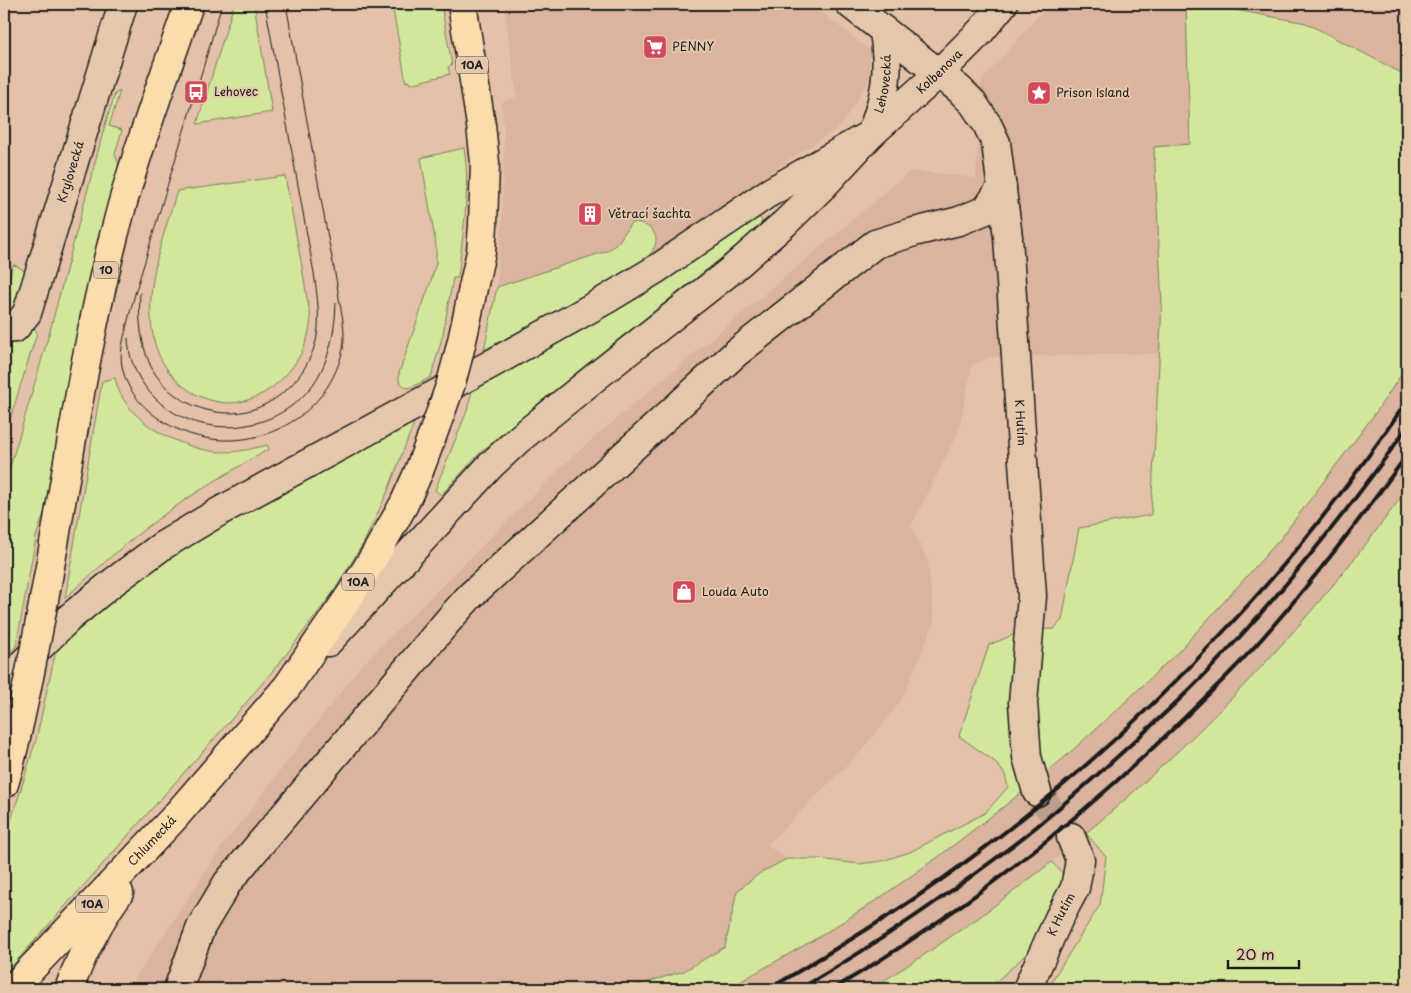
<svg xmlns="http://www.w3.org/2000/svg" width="1411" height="993" font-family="'Playpen Sans',sans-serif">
<rect width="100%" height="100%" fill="#e4c1a8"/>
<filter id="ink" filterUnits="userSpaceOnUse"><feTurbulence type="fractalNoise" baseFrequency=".02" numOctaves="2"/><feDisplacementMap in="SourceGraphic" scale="10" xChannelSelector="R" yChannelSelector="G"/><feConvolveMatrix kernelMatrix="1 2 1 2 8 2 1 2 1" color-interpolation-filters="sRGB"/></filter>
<g filter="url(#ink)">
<!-- built -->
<g fill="#dbb39e">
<polygon points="504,4 807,4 816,9 870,50 869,80 841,126 790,159 635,267 540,321 484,350 497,287 502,221 504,133 501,103 517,96"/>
<polygon points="1049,4 1186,4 1190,145 1154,147 1162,305 1160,353 992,357 972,365 958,432 911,526 928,562 934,622 902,699 862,750 767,845 787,859 760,873 725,947 684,971 625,989 131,989 133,982 221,848 361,666 575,454 911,171 976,178 982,80"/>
<polygon points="1203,4 1407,4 1407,76 1306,23"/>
<polygon points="1407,366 1407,489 1336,583 1285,642 1229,702 1172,757 1112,812 1052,862 981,916 924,955 871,989 727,989 754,975 1002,808 1065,757 1123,704 1179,651 1230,595 1281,538 1374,415"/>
</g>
<!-- green -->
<g fill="#d2e79b" stroke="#77825c">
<polygon points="234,4 254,4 272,112 197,124"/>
<polygon points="392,4 441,4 452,65 448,67 450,74 410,84 409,81 406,82"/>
<polygon points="1186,4 1203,4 1306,23 1407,76 1407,366 1374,415 1281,538 1230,595 1179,651 1123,704 1065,757 1002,808 938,857 881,897 819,937 727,989 625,989 684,971 725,947 737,891 760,873 787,859 820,859 859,864 882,861 910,852 985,813 1008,787 1005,774 994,761 959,736 989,645 1025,630 1054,629 1062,620 1079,528 1151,515 1162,305 1154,147 1190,144"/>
<polygon points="120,91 109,126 122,130 115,154 120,168 108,205 94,257 80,320 45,510 36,537 16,646 4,659 4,488 48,338 105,125 115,94"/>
<path d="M464,148C471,191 462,236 458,278H453L443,334L431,377L412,387L407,388L399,382V373L431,281L436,263V245L421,158Z"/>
<path d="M285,176C292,214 300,253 306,292C307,302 312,315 310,325C306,363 268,403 229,403C191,402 159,372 153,335C144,285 163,238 177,191Z"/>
<path d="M753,217L760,218L762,220L760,227L757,230L582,368L516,422L480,453L441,495L435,490L467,411L473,387C550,348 626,306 698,258C717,245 735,231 753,217Z"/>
<path d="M636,222C660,228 662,245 644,260C631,272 613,280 598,288C561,310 522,330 484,350L497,287L607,251L618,243L630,224Z"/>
<polygon points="13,265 17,266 30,275 21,309 4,321 4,299"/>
<polygon points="32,323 37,333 4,438 4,337"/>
<path d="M115,378C123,419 172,444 210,451C229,454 249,450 267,445L269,449C231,471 193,493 158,519C125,543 95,571 65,598L102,381Z"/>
<polygon points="417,415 387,493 364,542 332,594 285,656 245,704 4,975 4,842 21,789 36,740 56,650 126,589 193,542 269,495"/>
<path d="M1407,489V989H1051L1053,979L1100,905L1106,857L1086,833C1207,732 1315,617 1407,489Z"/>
<polygon points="1052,862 1063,874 1061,895 1034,947 988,989 871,989 924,955 981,916"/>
</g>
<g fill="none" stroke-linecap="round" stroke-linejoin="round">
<!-- street-tunnel -->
<polyline stroke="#bca08c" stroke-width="28" stroke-dasharray="28 14" stroke-linecap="butt" points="1037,792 1071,837"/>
<defs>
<g id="street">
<path id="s1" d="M850,4L959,89L973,103L987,124L996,143L1008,237L1032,596L1023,703L1027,757L1037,792"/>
<path id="s2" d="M871,134C886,97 890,70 884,31"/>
<path id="s3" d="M4,329L15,328L27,313L123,4"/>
<polyline points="178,989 201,927 228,882 452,616 469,597 736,353 875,244 914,232 959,221 986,210 1002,187"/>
<path id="s4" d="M1027,989L1059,918L1075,888L1080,860L1071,837"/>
</g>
<g id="secondary">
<path id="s5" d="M328,642L491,465L519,439L598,375L729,272L785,223L823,186L871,134L938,74L981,31L1003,4"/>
<polyline points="4,682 69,618 112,583 162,546 222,510 493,363 607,299 658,268 767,194 871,134"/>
</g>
<g id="primary">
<polyline points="462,4 481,125 485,163 483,225 481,252 473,288"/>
<path d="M54,544C73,433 90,322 120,213C139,142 166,73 189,4"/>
<polyline points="4,784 9,767"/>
<path id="s6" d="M12,989L173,819L287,687L351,594L378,550L404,504L419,471"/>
<path d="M69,989C81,956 98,922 119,893"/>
</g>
</defs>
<!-- street casing -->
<use href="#street" stroke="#1c1c1c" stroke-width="31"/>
<!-- secondary casing -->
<use href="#secondary" stroke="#1c1c1c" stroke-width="31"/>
<!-- primary casing -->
<use href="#primary" stroke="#1c1c1c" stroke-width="31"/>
<!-- street -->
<use href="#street" stroke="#e5c8ac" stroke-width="28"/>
<!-- secondary -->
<use href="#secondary" stroke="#e5c8ac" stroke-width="28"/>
<!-- primary -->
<use href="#primary" stroke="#fcdcac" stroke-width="28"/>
<!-- tram -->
<g stroke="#1c1c1c" stroke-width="1">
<path d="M222,4C197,90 170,175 145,261C139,280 133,300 128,320C125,335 119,351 122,366C126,390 143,409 164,422C232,464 325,430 343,349C346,332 342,315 339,298C336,276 331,254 327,232C313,156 300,80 286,4"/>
<path d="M140,293C138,319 141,353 156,375C176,405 219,421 254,409C284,399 308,372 316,341C321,319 317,295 314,273L265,4"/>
<path d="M128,338C129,363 139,382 156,399C201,442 278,434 314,383C330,360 335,330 336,303"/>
</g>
<!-- rail -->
<g stroke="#1c1c1c" stroke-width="4">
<path d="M769,989C819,959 870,929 918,896C1030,819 1134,728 1227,628C1251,602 1275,576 1297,549C1336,501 1373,451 1407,401"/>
<path d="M800,989C878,943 953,892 1025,836C1060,808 1094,778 1127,748C1152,725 1179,701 1203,676C1247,631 1288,583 1327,534C1355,499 1382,464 1407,427"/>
<path d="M833,989C958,915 1074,825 1178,724C1211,692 1243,661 1272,627C1320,572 1364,514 1407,455"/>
</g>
<defs>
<g id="primary-bridge">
<path d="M419,471C430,442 441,413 451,383C460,352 467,320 473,288"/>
<path d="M9,767C27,693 41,619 54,544"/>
</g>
</defs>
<!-- primary-bridge casing -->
<use href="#primary-bridge" stroke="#1c1c1c" stroke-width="31" stroke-linecap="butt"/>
<!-- primary-bridge -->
<use href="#primary-bridge" stroke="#fcdcac" stroke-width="28"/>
</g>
</g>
<!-- icons -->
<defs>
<symbol id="supermarket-square" viewBox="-11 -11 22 22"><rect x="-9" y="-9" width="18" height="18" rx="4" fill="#d1495b" stroke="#e5c8ac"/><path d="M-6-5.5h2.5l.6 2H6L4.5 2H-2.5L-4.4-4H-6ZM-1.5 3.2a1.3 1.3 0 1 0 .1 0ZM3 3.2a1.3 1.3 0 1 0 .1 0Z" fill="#fff"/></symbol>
<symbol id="bus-square" viewBox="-11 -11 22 22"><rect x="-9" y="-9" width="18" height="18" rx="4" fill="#d1495b" stroke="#e5c8ac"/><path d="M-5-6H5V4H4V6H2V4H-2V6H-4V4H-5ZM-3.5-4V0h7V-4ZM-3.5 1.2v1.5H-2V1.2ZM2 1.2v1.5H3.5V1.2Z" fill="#fff"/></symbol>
<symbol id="sight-square" viewBox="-11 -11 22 22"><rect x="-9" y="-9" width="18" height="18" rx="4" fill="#d1495b" stroke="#e5c8ac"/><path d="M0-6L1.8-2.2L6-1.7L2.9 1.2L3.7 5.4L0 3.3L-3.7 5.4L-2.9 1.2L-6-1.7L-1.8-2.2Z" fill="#fff"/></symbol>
<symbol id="building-square" viewBox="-11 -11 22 22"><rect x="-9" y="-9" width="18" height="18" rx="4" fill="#d1495b" stroke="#e5c8ac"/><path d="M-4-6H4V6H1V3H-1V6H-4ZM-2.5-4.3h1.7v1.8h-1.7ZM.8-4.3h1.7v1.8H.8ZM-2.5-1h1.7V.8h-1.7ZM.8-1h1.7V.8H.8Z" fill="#fff"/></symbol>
<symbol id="shop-square" viewBox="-11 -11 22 22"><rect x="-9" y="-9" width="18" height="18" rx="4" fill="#d1495b" stroke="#e5c8ac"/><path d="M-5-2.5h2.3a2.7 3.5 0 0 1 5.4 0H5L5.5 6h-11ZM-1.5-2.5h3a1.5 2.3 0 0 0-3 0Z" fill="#fff"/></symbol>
</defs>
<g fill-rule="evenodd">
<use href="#supermarket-square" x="641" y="33" width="28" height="28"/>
<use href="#bus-square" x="182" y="78" width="28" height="28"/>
<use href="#sight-square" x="1025" y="79" width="28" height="28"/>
<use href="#building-square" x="576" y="200" width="28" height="28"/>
<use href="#shop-square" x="670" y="578" width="28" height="28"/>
</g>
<g text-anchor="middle" stroke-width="4" stroke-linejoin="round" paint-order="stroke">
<!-- shield labels -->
<g fill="#e5c8ac" stroke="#585047" stroke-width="1">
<rect x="456" y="56.5" width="32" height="17" rx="4"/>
<rect x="93.5" y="261.5" width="25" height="17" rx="4"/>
<rect x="342" y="573.5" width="32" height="17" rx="4"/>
<rect x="76" y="895.5" width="32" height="17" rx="4"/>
</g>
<g font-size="11" font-weight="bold" fill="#1c1c1c">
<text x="472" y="69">10A</text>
<text x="106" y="274">10</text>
<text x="358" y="586">10A</text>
<text x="92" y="908">10A</text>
</g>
<!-- poi labels -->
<g font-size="12" fill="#1c1c1c" stroke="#e5c8ac" text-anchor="start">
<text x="672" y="51">PENNY</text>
<text x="214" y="96">Lehovec</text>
<text x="1056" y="97">Prison Island</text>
<text x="608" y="218">Větrací šachta</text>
<text x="702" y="596">Louda Auto</text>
</g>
<!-- street labels -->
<g font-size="12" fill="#1c1c1c" stroke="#e5c8ac">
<text dy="4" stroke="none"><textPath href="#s5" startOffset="838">Kolbenova</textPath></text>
<text dy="4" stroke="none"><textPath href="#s2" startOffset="52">Lehovecká</textPath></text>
<text dy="4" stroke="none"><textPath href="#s3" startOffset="178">Krylovecká</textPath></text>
<text dy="4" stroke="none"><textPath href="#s1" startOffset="485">K Hutím</textPath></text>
<text dy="4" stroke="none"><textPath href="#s6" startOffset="204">Chlumecká</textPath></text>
<text dy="4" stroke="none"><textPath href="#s4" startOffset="82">K Hutím</textPath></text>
</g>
</g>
<!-- margin -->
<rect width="1411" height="993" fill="none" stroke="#e5c8ac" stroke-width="20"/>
<rect x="10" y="10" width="1391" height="973" fill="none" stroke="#1c1c1c" stroke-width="2" filter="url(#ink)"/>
<!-- scale -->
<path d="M1228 960v8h71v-8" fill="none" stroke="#1c1c1c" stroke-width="2.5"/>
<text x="1236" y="960" font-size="15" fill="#1c1c1c" stroke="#e5c8ac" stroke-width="4" paint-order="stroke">20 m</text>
</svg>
